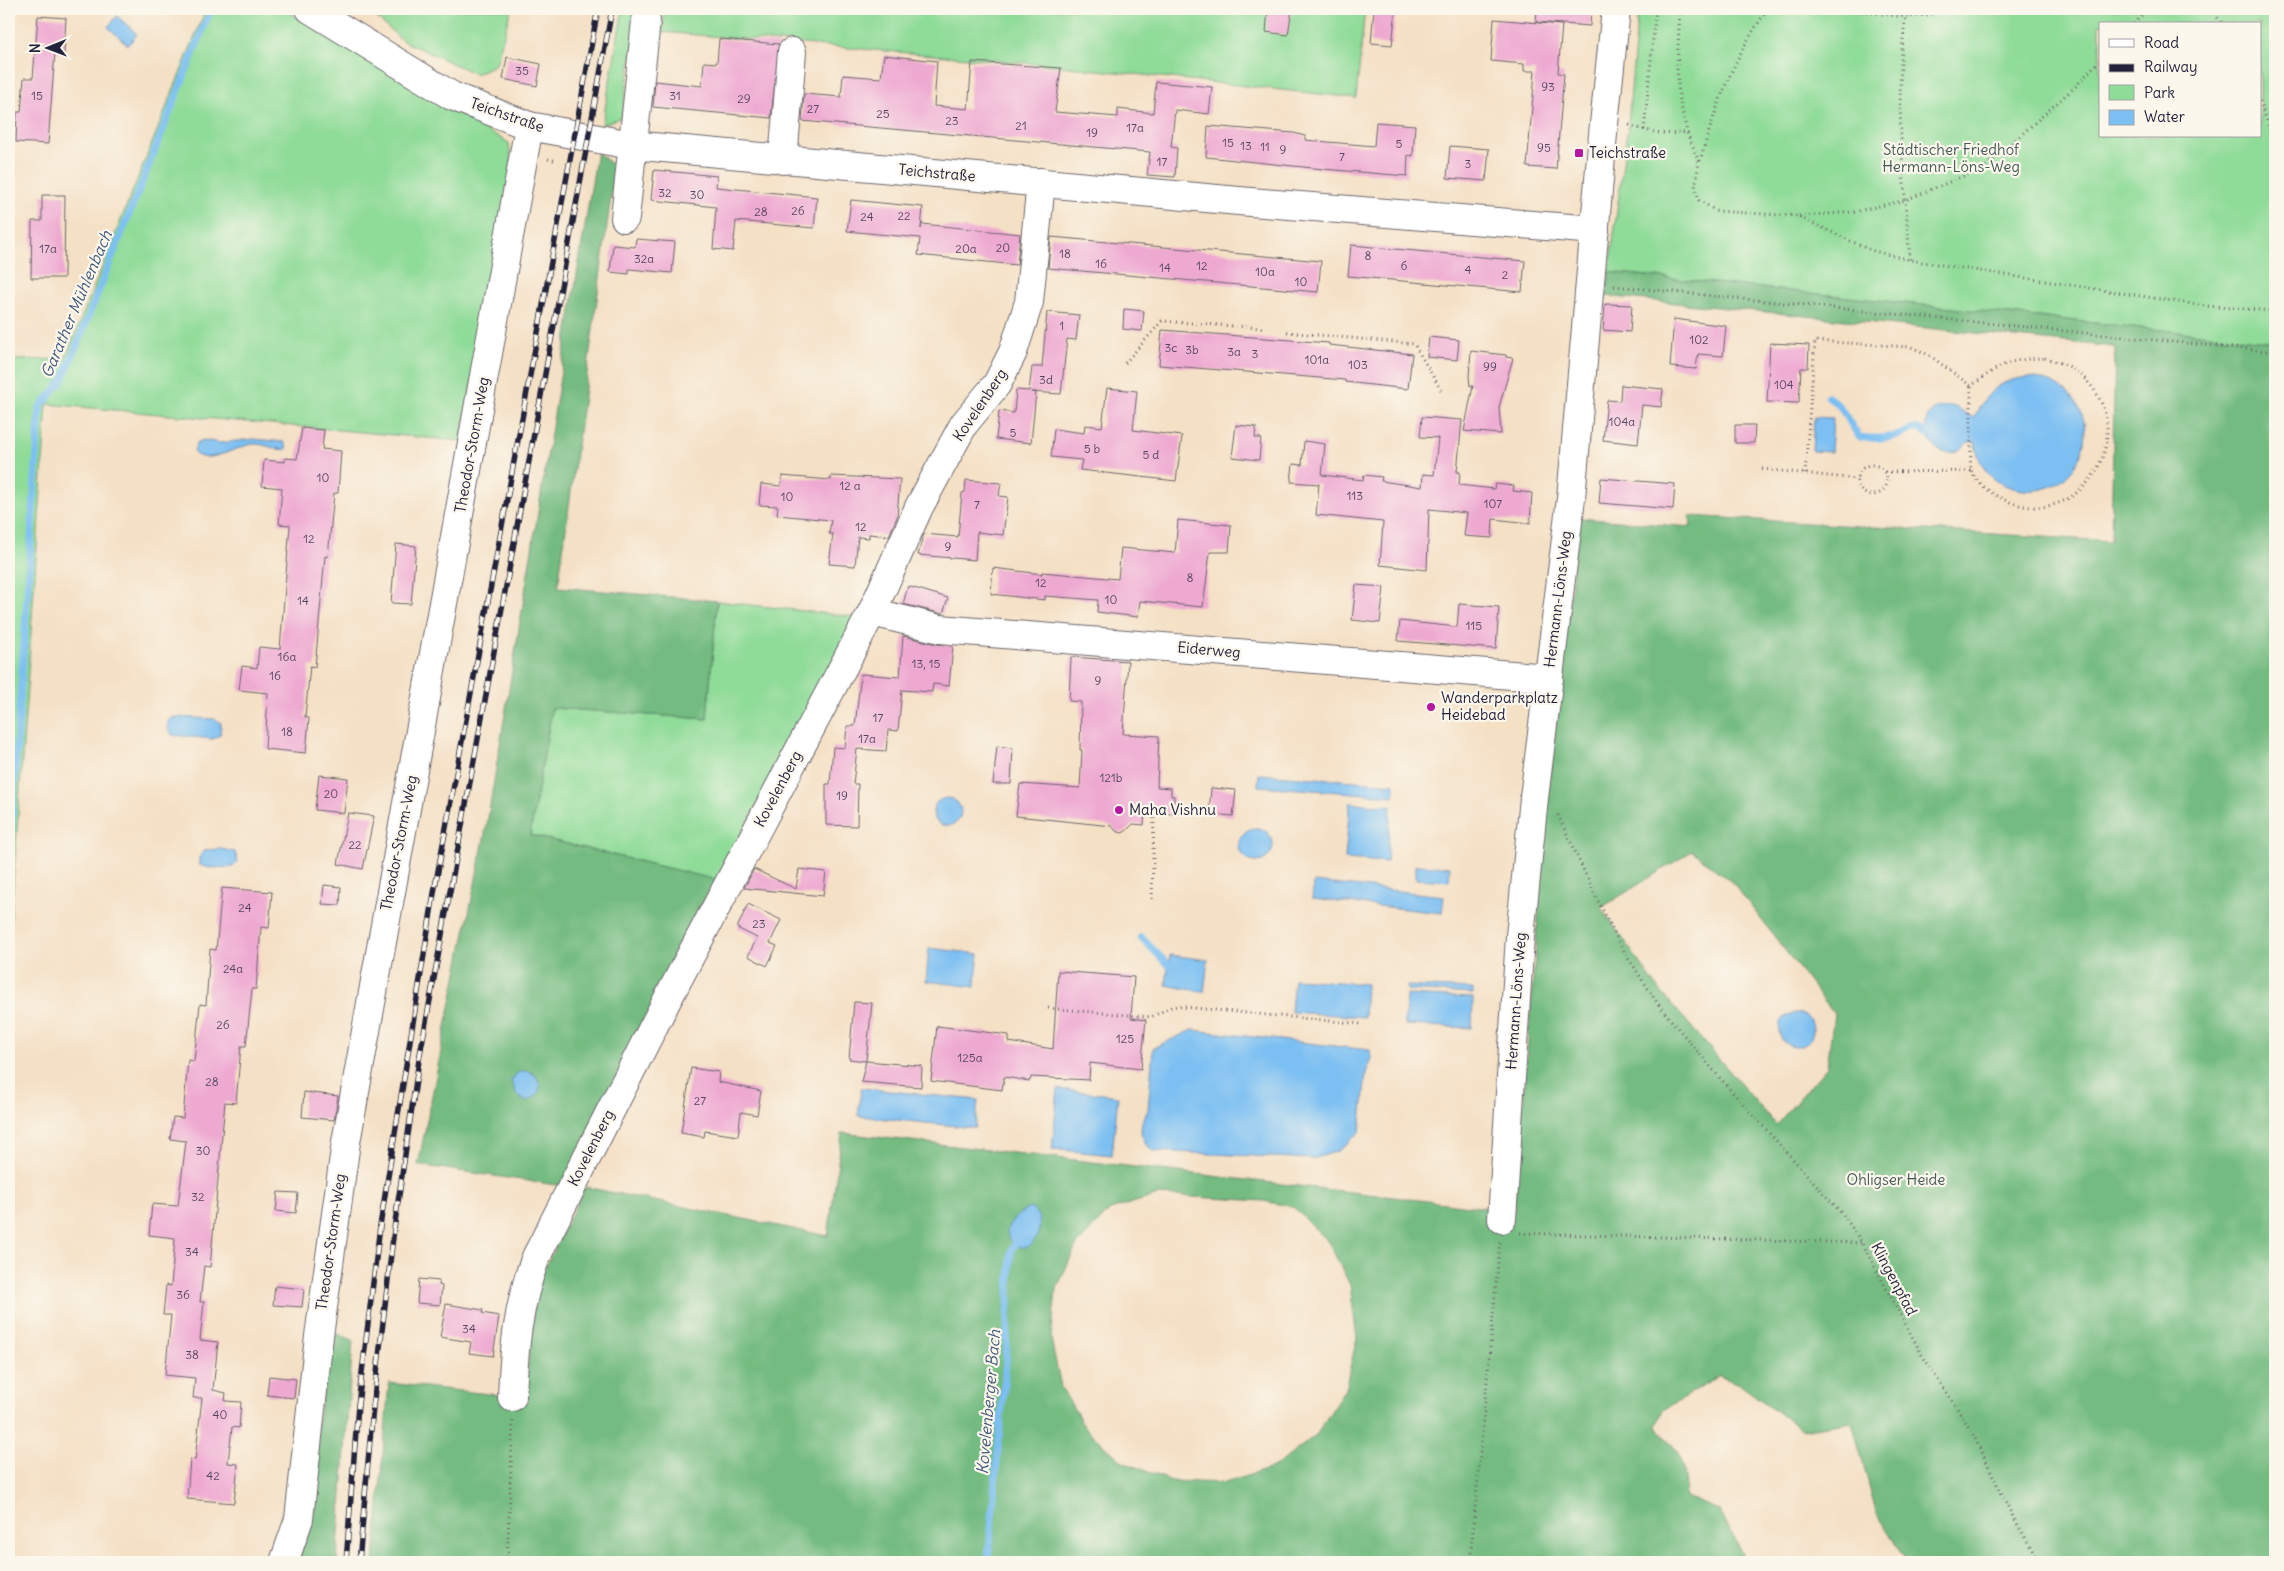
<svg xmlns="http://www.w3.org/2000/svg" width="2284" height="1571" font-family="Delius,sans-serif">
<rect width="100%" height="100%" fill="#fbf7ec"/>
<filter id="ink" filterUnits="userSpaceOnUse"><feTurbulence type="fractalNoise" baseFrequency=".02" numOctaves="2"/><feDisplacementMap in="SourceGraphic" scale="10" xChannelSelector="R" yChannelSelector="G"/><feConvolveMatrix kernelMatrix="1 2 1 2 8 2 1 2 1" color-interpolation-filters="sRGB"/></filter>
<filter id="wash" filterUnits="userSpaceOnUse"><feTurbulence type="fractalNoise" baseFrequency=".0096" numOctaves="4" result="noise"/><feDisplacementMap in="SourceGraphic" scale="20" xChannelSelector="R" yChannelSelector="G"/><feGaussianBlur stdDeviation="1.12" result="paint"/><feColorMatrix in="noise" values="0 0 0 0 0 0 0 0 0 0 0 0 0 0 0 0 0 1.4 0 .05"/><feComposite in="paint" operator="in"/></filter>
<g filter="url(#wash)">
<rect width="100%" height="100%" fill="#f4e0c5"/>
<!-- green -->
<g fill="#8fdb98" stroke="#587e6a" fill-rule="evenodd">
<polygon points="206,9 284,9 509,143 512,168 461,441 47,404 9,943 9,360 65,359"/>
<polygon points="367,9 511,9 496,64 476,74 403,41"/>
<polygon points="623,9 639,9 622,117 602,125"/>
<polygon points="665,9 1365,9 1356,98 1050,65 662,32"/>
<path d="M1638,9H2275V342L1609,272L1628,125ZM2100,24H2260V136H2100Z"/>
<polygon points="717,601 856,617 717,880 530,835 552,708 707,719"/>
</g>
<!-- forest -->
<g fill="#73bb80" stroke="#4a6e5e" fill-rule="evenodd">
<polygon points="597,152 615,167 558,587 717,601 707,719 552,708 530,835 717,880 563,1186 418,1165 487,824"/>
<path d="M1609,272L2275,342V1562H1907L1877,1515L1852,1422L1802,1430L1739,1384L1719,1376L1663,1410L1656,1426C1682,1455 1685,1458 1686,1497L1719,1510L1747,1562H374L389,1383L525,1398L533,1309L541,1276L585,1187L828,1236L842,1133L1514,1211L1550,774L1579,518L1691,527L1690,516L2111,541L2115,347L1606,296ZM1692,851L1734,884L1834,1014L1827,1067L1776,1125L1657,987L1601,908ZM1158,1195L1264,1201L1293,1207L1328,1241L1350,1285L1357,1338L1345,1389L1317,1434L1275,1467L1225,1483L1172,1481L1123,1462L1086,1429L1061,1387L1051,1339L1056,1290L1076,1246L1110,1210Z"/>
<polygon points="333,1332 353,1340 337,1562 299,1562 308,1479"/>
</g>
<!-- water -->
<g fill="#7cbff2" stroke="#4f7096">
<polygon points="117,16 137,34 128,45 108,27"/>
<path d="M2029,377C2122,389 2087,512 2010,487C1988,480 1978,463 1975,442H1968C1936,479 1904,410 1946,406C1959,404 1964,416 1974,417C1988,391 1999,380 2029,377Z"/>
<polygon points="1814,417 1833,418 1831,452 1812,451"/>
<path d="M253,439L284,442L287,449C278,452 265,443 253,444C237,446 207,466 194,453L196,443L203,440L220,443Z"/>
<polygon points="174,717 215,719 221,723 220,735 213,739 172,735 168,729 168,721"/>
<polygon points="1259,774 1395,784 1394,796 1258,786"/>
<circle cx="947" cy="812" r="14"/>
<polygon points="1350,803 1391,806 1387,862 1345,859"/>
<circle cx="1256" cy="845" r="17"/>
<polygon points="221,849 235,852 238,862 233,867 210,868 199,865 199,858 205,850"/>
<polygon points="1416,865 1450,867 1449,881 1416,879"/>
<polygon points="1314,882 1444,896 1442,913 1312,899"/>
<polygon points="929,948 979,954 975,987 926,981"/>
<polygon points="1170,955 1208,960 1204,992 1166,985"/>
<polygon points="1294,979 1366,984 1364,1017 1291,1012"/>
<polygon points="1407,986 1473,989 1473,994 1407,990"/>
<polygon points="1406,995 1473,998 1472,1028 1405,1025"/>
<circle cx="1796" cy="1030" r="17"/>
<polygon points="1192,1030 1370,1050 1371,1059 1366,1073 1360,1132 1338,1151 1313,1159 1154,1151 1146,1145 1141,1132 1142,1122 1148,1110 1153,1048"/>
<path d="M522,1071C533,1071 538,1076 540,1086C539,1095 533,1100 524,1101L517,1095L511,1081L517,1073Z"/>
<polygon points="861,1088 978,1100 975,1128 858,1116"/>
<polygon points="1058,1089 1118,1096 1112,1155 1052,1149"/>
<path d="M1030,1208C1051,1217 1034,1261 1013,1243C997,1229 1018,1213 1030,1208Z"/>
</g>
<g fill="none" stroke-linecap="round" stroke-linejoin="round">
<!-- stream -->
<g stroke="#7cbff2" stroke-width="7">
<path d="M1828,396L1840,407L1859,437C1872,439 1883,439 1896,436C1909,433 1912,423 1926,433"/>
<polyline points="9,859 40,407 63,380 211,9"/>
<polyline points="1141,937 1169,966"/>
<polyline points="988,1562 1006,1362 1011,1251 1015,1244"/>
</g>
</g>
<g id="blocks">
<!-- building -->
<g fill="#eea9d1">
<polygon points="1268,9 1292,9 1288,35 1266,32"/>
<polygon points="1374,9 1396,9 1392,45 1371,43"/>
<polygon points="1537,9 1591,9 1590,26 1536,22"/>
<polygon points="38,16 66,18 64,53 55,52 48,144 16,142 17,112 21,112 24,78 33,78"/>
<polygon points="1494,19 1562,25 1558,73 1564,74 1556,169 1527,167 1535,71 1524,71 1524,64 1491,61"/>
<polygon points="719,39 779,44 771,118 653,107 655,81 702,86 704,62 717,63"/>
<polygon points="884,55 937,61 934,106 968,109 972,62 1061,68 1055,112 1118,117 1118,109 1153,113 1156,82 1212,87 1209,114 1175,110 1171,147 1177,148 1175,177 1147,175 1150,152 802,121 804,94 841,97 843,75 881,78"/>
<polygon points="507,57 541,64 537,86 503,79"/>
<polygon points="1376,122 1415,125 1413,156 1408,155 1407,176 1323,169 1206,157 1208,126 1294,133 1305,136 1305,140 1374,146"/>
<polygon points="1450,146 1489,149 1486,181 1447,178"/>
<polygon points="654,170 717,176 716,187 817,197 814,228 736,221 733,251 713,249 716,207 651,200"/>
<polygon points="42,195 65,195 64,278 31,278 32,221 42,221"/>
<polygon points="851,200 923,207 921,229 922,224 1020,234 1017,265 918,255 920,238 847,231"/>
<polygon points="1051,237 1321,261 1318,292 1048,268"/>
<polygon points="636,239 675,242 672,273 629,269 629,274 610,272 613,245 635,247"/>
<polygon points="1351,245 1525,261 1522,292 1348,276"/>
<polygon points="1605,304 1632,305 1630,332 1603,330"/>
<polygon points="1124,309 1144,311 1142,331 1123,329"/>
<polygon points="1047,312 1079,315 1076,340 1067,339 1061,394 1032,392 1036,392 1031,443 996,439 999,411 1014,413 1016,390 1029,391 1032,367 1042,367"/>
<polygon points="1674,319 1726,326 1723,356 1698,354 1696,369 1670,367"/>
<polygon points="1162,330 1329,343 1329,345 1412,354 1408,389 1345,382 1345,380 1159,365"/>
<polygon points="1429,337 1459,340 1457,360 1427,357"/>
<polygon points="1770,343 1809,345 1808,368 1801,368 1799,403 1767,402"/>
<polygon points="1471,351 1506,355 1506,357 1513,358 1499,407 1501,434 1464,431 1473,386 1470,386 1469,376"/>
<polygon points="1621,385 1663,389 1661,407 1642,405 1638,444 1603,440 1607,400 1620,401"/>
<polygon points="1107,388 1137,391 1133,430 1182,436 1176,481 1080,470 1082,460 1051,457 1054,429 1084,433 1085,425 1102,427"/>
<polygon points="1422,417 1462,420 1457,472 1460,472 1459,485 1494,489 1495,484 1514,486 1513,491 1532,493 1530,523 1493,519 1492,538 1464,536 1467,513 1429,509 1427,570 1380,565 1383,522 1316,515 1319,484 1291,482 1293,464 1302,465 1304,441 1325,444 1322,475 1363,480 1364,475 1382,477 1381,481 1422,487 1423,474 1434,475 1438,438 1420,437"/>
<polygon points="1236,425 1256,427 1255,438 1261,438 1259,460 1232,457"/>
<polygon points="1735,425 1755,425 1754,443 1735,443"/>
<polygon points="302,428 324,430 322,449 341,451 338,493 334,493 328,557 325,556 315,667 310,666 305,717 309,718 306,753 265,749 268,693 239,690 242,666 257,668 259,647 280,649 290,525 279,524 282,488 262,486 264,460 285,462 285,458 297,459"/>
<polygon points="782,476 831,480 831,476 900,479 897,517 889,536 869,534 869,538 858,537 855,566 829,564 833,534 829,534 831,520 777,515 778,506 759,505 761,484 781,486"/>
<polygon points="1601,478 1675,484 1673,509 1599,503"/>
<polygon points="966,480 1001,483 999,496 1008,497 1003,535 977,532 975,560 918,555 924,534 958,537 962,493 965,492"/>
<polygon points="1178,520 1231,525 1229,552 1210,552 1203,607 1140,601 1138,617 1097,612 1098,600 1045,596 1045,600 991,594 993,568 1042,574 1042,572 1118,579 1121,548 1175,553"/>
<polygon points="396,544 416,546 411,604 391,603"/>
<polygon points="1356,585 1384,587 1380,623 1352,620"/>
<polygon points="908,586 948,598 943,614 903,604"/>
<polygon points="1459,604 1499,607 1496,649 1398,641 1400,621 1457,627"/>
<polygon points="903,636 936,644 953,646 949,686 933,684 932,692 902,690 898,731 888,730 886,751 857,749 853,784 858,784 857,826 826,825 826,784 830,784 833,747 845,748 847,726 855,726 861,674 900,677"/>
<polygon points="1071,657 1128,661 1123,734 1159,736 1157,787 1171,788 1171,796 1174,796 1173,814 1145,812 1144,825 1133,824 1126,831 1122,833 1116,831 1112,826 1016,816 1020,784 1080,788 1082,750 1080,750 1081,702 1069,701"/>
<polygon points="997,746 1013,748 1011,784 993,784"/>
<polygon points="319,775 348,778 344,813 315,810"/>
<polygon points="1211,788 1236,790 1233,816 1209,814"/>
<polygon points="348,813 374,816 363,869 338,864"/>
<polygon points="754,869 796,889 799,869 826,872 823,896 744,888"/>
<polygon points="324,885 341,887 340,905 322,904"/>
<polygon points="222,888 272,892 269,928 261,927 256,989 252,989 246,1046 241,1046 236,1103 225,1102 210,1267 204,1266 200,1302 204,1302 200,1340 218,1342 213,1390 226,1393 225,1401 241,1402 239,1428 232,1427 228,1463 238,1464 234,1503 187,1499 190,1459 195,1460 202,1398 193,1398 195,1378 165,1375 171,1315 163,1315 166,1285 171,1286 175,1238 149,1235 152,1204 178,1206 186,1141 170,1139 173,1117 183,1118 188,1060 194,1061 200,1004 206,1005 210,949 216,950"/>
<polygon points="748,904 781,920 770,943 777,946 767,966 748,956 757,938 737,928"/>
<polygon points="1058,971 1134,977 1131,1018 1146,1020 1141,1069 1090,1063 1089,1080 1031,1077 1030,1081 1004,1077 1002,1090 931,1081 937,1026 1009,1035 1009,1042 1053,1049"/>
<polygon points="854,1002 872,1003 866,1061 849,1059"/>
<polygon points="866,1061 922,1066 921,1087 861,1082"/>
<polygon points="691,1068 719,1072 718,1082 761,1091 757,1115 741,1112 738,1136 705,1131 704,1137 681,1133"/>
<polygon points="304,1092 338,1096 334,1120 302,1117"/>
<polygon points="278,1192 298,1193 296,1213 276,1211"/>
<polygon points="419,1279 439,1281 439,1285 442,1286 440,1305 417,1303"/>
<polygon points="275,1286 304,1289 302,1307 273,1305"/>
<polygon points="446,1304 483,1310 482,1313 499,1316 493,1356 469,1353 471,1342 440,1337"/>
<polygon points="269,1376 296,1379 294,1398 267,1395"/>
</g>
</g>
</g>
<g filter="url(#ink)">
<use href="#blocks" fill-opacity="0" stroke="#6c646b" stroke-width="1"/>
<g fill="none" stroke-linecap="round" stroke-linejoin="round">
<defs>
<g id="minor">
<polyline points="310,9 452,96 529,126 631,145 1239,201 1595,230"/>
<polyline points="783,160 792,52"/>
<polyline points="625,218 646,21"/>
<polyline points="872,612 940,629 1549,678"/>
<polyline points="1502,1219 1520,936 1534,798 1571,498 1603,134 1616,9"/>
<path d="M512,1397C514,1349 518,1303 536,1257L665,1004L872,612L919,507L964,424L997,384L1013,352L1029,302L1041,182"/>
<polyline points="284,1562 299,1519 319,1336 346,1142 529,126"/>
</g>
</defs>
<!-- minor casing -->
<use href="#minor" stroke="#6c646b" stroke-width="30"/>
<!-- path -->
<g stroke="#6c646b" stroke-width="3" stroke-dasharray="1 4" stroke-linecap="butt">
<polyline points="1680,9 1677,67 1679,96 1687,132 1699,162 1695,188 1699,200 1716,211 1797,216 1870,250 1910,260 2205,306 2275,311"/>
<polyline points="1837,9 1906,17 1928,15 1947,9"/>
<path d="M1907,9C1893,92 1904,176 1910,260"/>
<polyline points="2212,9 2222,24"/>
<polyline points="2134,24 2148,9"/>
<polyline points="2260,101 2275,145"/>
<path d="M1629,125C1649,132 1666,136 1687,132"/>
<polyline points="1644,130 1656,9"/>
<polyline points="548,159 557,161"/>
<path d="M1700,161C1716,106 1734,55 1768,9"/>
<polyline points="1799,216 1854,212 1906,200 1985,167 2076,86 2100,60"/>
<polyline points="1614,286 2275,352"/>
<polyline points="1287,332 1414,344 1441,390"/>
<path d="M2045,358C2053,361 2063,363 2070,367C2153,421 2082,541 2001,498C1992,494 1974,481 1971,470C1970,464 1971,454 1971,447C1971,427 1971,406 1971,386C2000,365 2008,359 2045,358Z"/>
<polyline points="1125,363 1162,321 1263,328"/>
<circle cx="1872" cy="480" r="15"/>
<polyline points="1762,469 1857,479"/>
<polyline points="1885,472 1971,471"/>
<polyline points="1805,474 1815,341 1911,347 1929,355 1971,386"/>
<polyline points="1558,815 1597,899 1625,953 1660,1007 1725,1084 1845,1217 1862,1243 1922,1355 1972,1432 2010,1511 2039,1562"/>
<polyline points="1152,899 1154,813"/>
<polyline points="1048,1008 1151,1017 1173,1006 1363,1024"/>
<polyline points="1520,1233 1862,1243"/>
<polyline points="507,1562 513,1420"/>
<polyline points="1470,1562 1500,1242"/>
</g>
<!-- minor -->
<use href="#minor" stroke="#fff" stroke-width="28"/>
<defs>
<g id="rail">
<polyline points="346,1562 358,1405 380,1226 435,887 598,9"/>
<polyline points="359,1562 373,1407 394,1229 419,1060 612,9"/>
</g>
</defs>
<!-- rail casing -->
<use href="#rail" stroke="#22223b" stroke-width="5.5"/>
<!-- rail -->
<use href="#rail" stroke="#fbf7ec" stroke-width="4" stroke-dasharray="11" stroke-linecap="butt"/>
</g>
</g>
<!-- markers -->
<g fill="#b5179e" stroke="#fbf7ec" stroke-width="2">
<rect x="1574" y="148" width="10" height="10" rx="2.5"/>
<circle cx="1431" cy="707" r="5"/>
<circle cx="1119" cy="810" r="5"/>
</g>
<g text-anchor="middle" stroke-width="4.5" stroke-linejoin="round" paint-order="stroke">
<!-- number labels -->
<g font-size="12" fill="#554460">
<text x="522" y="75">35</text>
<text x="1548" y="91">93</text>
<text x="37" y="100">15</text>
<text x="675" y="100">31</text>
<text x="744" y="103">29</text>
<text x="813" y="113">27</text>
<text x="883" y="118">25</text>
<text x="952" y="125">23</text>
<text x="1021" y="130">21</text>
<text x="1135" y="132">17a</text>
<text x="1092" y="137">19</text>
<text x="1228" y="147">15</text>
<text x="1399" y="148">5</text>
<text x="1246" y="150">13</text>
<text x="1265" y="151">11</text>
<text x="1544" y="152">95</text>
<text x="1283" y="154">9</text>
<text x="1342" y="161">7</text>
<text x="1162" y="166">17</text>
<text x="1468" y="168">3</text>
<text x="665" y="197">32</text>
<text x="697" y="199">30</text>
<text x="798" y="215">26</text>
<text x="761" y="216">28</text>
<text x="904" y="220">22</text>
<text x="867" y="221">24</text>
<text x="1003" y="252">20</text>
<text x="48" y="253">17a</text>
<text x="966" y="253">20a</text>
<text x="1065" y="258">18</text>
<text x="1368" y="260">8</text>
<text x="644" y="263">32a</text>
<text x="1101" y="268">16</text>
<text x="1202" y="270">12</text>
<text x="1404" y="270">6</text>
<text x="1165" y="272">14</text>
<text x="1468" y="274">4</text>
<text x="1265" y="276">10a</text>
<text x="1505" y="279">2</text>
<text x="1301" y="286">10</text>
<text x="1062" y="330">1</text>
<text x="1699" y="344">102</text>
<text x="1171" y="352">3c</text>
<text x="1192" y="354">3b</text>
<text x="1234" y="356">3a</text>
<text x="1255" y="358">3</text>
<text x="1317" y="364">101a</text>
<text x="1358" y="369">103</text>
<text x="1490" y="371">99</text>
<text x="1046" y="384">3d</text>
<text x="1784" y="389">104</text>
<text x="1622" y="426">104a</text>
<text x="1013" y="437">5</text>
<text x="1092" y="453">5 b</text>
<text x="1151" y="459">5 d</text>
<text x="323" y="482">10</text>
<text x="850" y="490">12 a</text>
<text x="1355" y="500">113</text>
<text x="787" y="501">10</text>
<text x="1493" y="508">107</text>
<text x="977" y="509">7</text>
<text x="861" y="531">12</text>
<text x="309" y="543">12</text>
<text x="948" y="551">9</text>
<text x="1190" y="582">8</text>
<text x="1041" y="587">12</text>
<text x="1111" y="604">10</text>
<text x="303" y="605">14</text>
<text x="1474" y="630">115</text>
<text x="287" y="661">16a</text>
<text x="926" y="668">13, 15</text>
<text x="275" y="680">16</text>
<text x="1098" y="685">9</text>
<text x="878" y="722">17</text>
<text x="287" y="736">18</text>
<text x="867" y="743">17a</text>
<text x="1111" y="782">121b</text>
<text x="331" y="798">20</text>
<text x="842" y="800">19</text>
<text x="355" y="849">22</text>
<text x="245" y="912">24</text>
<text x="759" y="928">23</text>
<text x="233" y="973">24a</text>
<text x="223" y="1029">26</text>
<text x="1125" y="1043">125</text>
<text x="970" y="1062">125a</text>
<text x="212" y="1086">28</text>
<text x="700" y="1105">27</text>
<text x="203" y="1155">30</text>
<text x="198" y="1201">32</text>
<text x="192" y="1256">34</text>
<text x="183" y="1299">36</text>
<text x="469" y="1333">34</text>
<text x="192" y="1359">38</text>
<text x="220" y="1419">40</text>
<text x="213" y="1480">42</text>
</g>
<!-- street labels -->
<g font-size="15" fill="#22223b" stroke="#fbf7ec">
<text transform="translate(507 115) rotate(19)" y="5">Teichstraße</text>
<text transform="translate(937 173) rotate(5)" y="5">Teichstraße</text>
<text transform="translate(980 405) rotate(-56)" y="5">Kovelenberg</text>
<text transform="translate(472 445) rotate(-80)" y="5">Theodor-Storm-Weg</text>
<text transform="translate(1558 599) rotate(-83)" y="5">Hermann-Löns-Weg</text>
<text transform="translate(1209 650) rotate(5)" y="5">Eiderweg</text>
<text transform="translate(778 789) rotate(-62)" y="5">Kovelenberg</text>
<text transform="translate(399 843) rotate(-79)" y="5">Theodor-Storm-Weg</text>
<text transform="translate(1516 1001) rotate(-86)" y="5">Hermann-Löns-Weg</text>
<text transform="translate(591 1148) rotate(-63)" y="5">Kovelenberg</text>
<text transform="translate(331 1242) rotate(-82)" y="5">Theodor-Storm-Weg</text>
<text transform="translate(1894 1279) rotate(62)" y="5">Klingenpfad</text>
</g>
<!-- park labels -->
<g font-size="15" fill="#435a57" stroke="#fbf7ec">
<text x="1951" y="155">Städtischer Friedhof<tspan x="1951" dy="17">Hermann-Löns-Weg</tspan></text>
<text x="1896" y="1185">Ohligser Heide</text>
</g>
<!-- poi labels -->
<g font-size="15" fill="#22223b" stroke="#fbf7ec" text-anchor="start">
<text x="1589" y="158">Teichstraße</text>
<text x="1441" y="703">Wanderparkplatz<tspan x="1441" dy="17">Heidebad</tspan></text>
<text x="1129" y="815">Maha Vishnu</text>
</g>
<!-- water labels -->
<g font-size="16" font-style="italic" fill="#42597b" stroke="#fbf7ec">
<text transform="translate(76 304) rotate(-67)" y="6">Garather Mühlenbach</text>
<text transform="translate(988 1402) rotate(-85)" y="6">Kovelenberger Bach</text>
</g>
</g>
<!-- margin -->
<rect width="2284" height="1571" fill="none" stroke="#fbf7ec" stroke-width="30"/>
<!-- legend -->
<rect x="2099" y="22" width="162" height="115" fill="#fbf7ec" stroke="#a4a2a5"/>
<rect x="2109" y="39" width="25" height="8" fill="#ffffff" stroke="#a4a2a5"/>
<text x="2144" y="48" font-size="15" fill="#22223b">Road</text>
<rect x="2109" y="64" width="25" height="8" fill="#22223b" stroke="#a4a2a5"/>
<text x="2144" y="72" font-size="15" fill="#22223b">Railway</text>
<rect x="2109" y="85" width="25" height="15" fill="#8fdb98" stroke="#a4a2a5"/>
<text x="2144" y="98" font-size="15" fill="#22223b">Park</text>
<rect x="2109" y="110" width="25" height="15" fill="#7cbff2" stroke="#a4a2a5"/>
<text x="2144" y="122" font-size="15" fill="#22223b">Water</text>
<!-- north arrow -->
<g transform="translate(48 48) rotate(269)" stroke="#fbf7ec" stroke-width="4" paint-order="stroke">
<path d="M0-4L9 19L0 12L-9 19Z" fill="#22223b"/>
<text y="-8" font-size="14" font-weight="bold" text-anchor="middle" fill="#22223b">N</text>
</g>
</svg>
